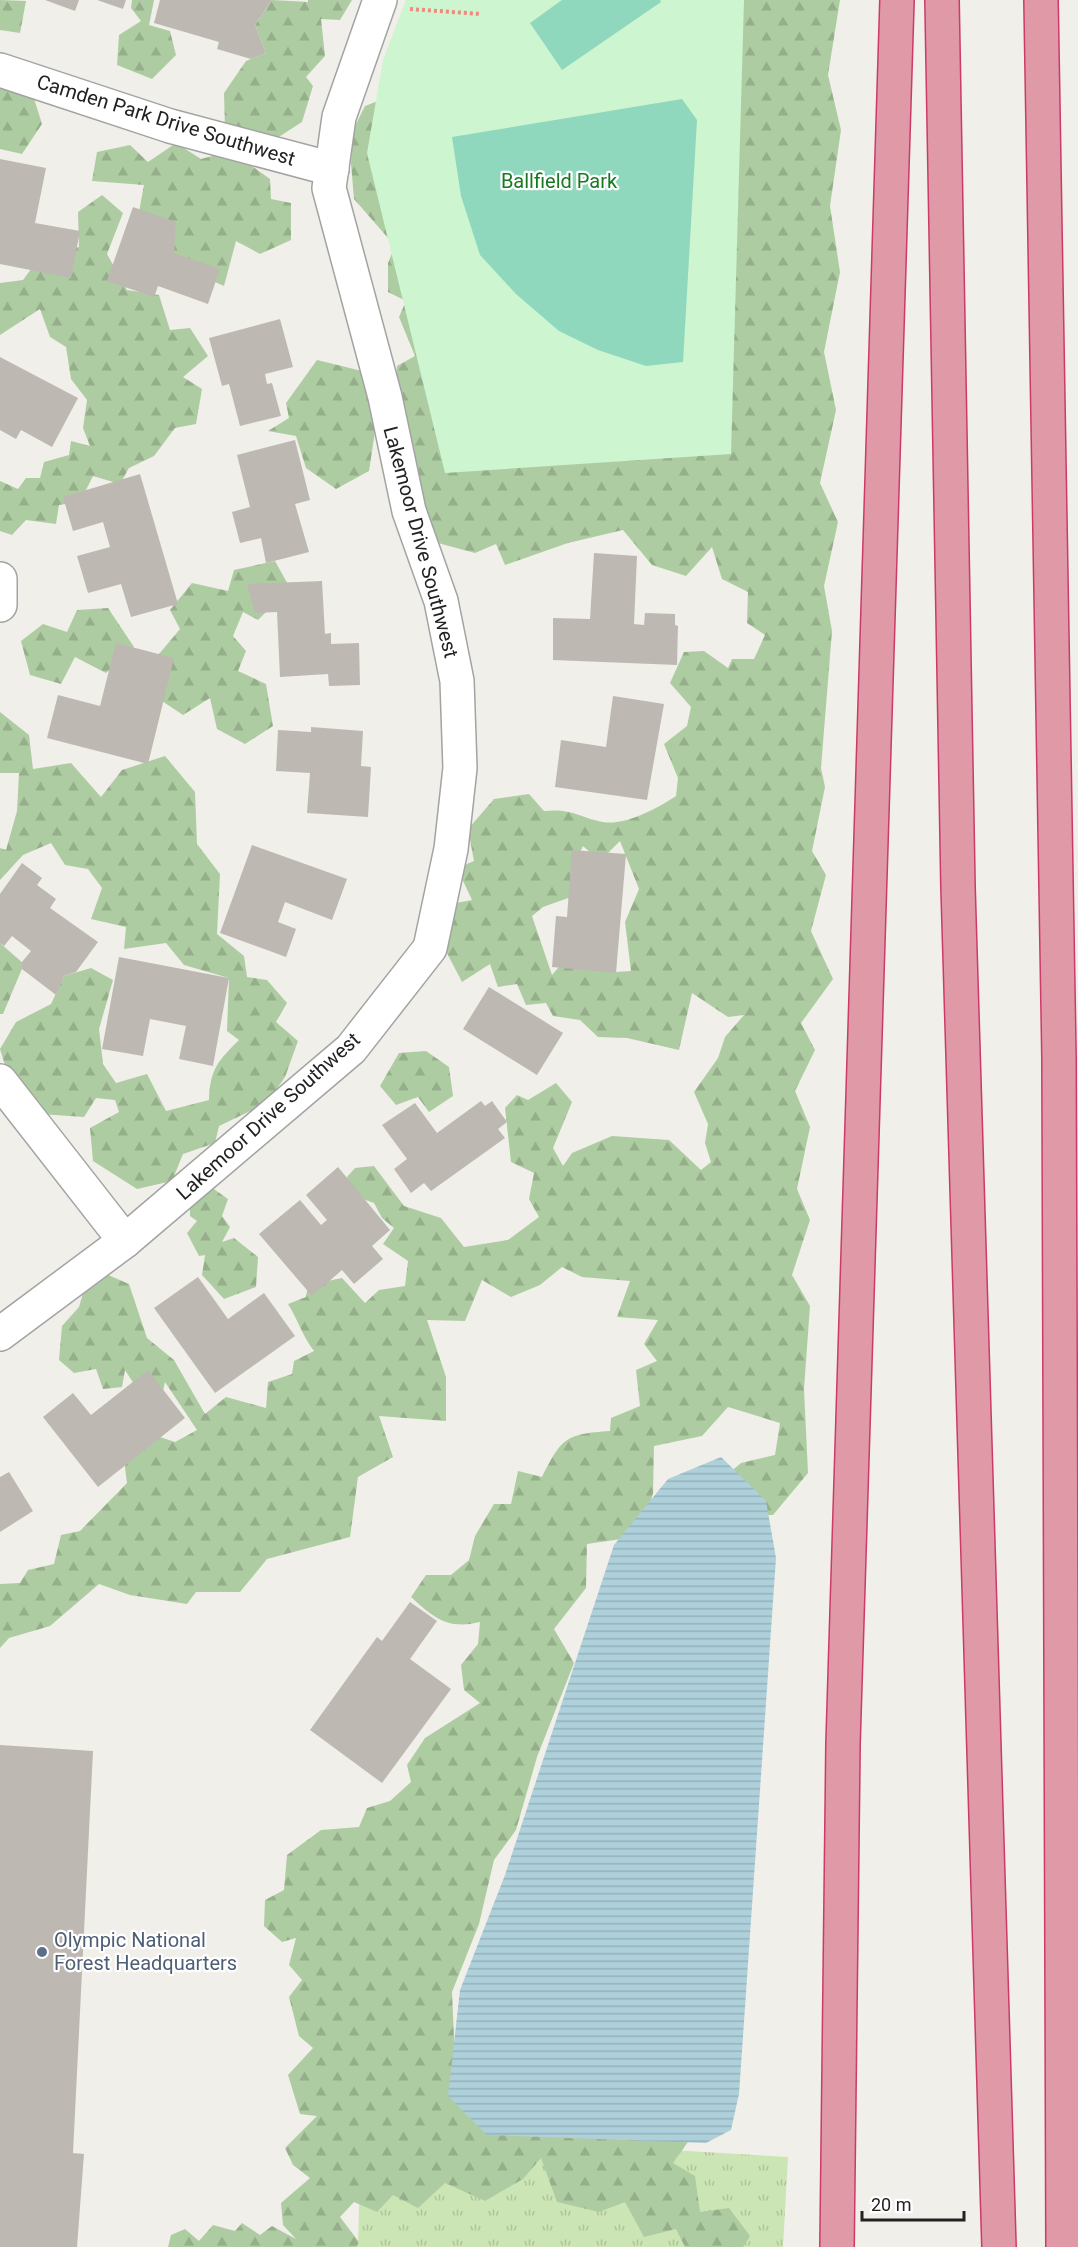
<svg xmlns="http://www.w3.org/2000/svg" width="1078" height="2247" font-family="Roboto,sans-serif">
<defs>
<pattern id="grass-tufts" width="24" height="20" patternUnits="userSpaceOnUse" patternTransform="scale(1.5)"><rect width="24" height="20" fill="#cce5b5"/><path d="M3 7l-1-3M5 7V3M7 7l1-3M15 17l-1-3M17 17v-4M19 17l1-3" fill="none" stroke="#afc49b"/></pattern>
<pattern id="forest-firs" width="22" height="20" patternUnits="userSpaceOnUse" patternTransform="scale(1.5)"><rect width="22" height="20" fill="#aecca2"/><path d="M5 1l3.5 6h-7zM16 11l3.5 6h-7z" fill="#95af8b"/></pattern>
<pattern id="water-rules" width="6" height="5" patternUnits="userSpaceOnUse" patternTransform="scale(1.5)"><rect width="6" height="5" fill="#aed0da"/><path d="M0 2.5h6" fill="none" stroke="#95b2bb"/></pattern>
</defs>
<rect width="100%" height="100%" fill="#f1efe9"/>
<!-- grass -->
<polygon fill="url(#grass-tufts)" points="361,2132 788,2157 783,2247 358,2247"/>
<!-- forest -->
<g fill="url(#forest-firs)" fill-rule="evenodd">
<polygon points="0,0 26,1 20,33 0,30"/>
<polygon points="132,0 154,0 149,25 170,31 176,55 152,79 117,65 119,35 141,21 131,8"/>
<polygon points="272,0 308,2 308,0 352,0 340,20 321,19 325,56 306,77 313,86 302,122 263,147 225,129 224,93 246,61 266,53 255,25"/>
<path d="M715,0H840L828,75L841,130L830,206L840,272L824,352L836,410L820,483L838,522L824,586L832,631L821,768L825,787L812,851L826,875L811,931L833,979L801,1023L815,1050L795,1091L810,1127L797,1189L810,1220L792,1275L810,1306L804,1389L808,1473L773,1515H728L718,1482L741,1463L775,1455L780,1423L728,1407L702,1436L654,1446L653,1493L642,1536L587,1544L586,1588L554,1629L574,1663L537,1757L516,1830L494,1860L479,1924L452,1992L455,2060L695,2132L673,2163L695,2176L700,2212L729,2208L750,2236L743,2247H685L676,2229L644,2237L625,2202L599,2212L557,2202L541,2158L523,2179L485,2201L445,2183L418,2208L393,2195L377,2212L354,2202L340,2217L359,2242L357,2247H168L171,2235L185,2229L199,2241L213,2225L235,2231L242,2223L260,2235L272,2226L296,2239L283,2225L281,2203L310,2178L293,2165L285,2148L317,2116L300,2114L288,2075L313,2048L299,2036L289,1997L302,1980L289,1965L296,1938L282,1942L264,1926L265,1900L284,1890L287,1855L321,1830L359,1827L367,1808L390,1801L411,1782L407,1765L425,1738L480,1703L464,1690L461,1665L478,1644L480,1622C448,1630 434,1618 411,1597L426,1575H451L469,1560L475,1536L494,1504H511L518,1471L542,1477C562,1438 565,1434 610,1431L611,1418L640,1406L636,1370L657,1361L644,1344L658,1320L617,1317L630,1281L582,1277L562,1267L540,1285L511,1297L482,1280L465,1321L427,1320L446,1377V1421L379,1416L393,1457L358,1477L350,1537L267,1559L240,1592H196L187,1604L130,1595L99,1584L50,1626L9,1638L0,1648V1584L20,1583L28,1570L54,1564L61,1535L80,1531L127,1483L124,1460L154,1435L175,1442L197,1430L165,1382L163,1391L134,1384L125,1370L122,1387L103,1389L96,1369L74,1373L59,1360L62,1326L79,1307L85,1286L106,1274L129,1284L147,1338L174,1360L205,1414L226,1397L266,1408L268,1382L292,1374L294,1361L314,1351C303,1337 298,1320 288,1304L306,1297L308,1285L342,1278L365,1303L379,1290L405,1286L408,1261L383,1244L394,1228L382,1218L374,1203L352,1195L347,1177L355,1168L374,1166L404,1206L441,1218L464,1247L508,1240L539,1217L529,1199L534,1173L511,1162L505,1108L517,1095L528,1100L556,1083L572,1102L553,1148L563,1166L572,1153L612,1136L669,1140L701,1170L711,1162L705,1143L708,1124L694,1092L718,1058L725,1037L744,1015L728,1017L692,993L679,1050L627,1038L598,1037L580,1020L553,1016L546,1003L526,1005L517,984L498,987L490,964L462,982L424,909L472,900L457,868L474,861L468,829L494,799L529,794L544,811C572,808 578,817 603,822C625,826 658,808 676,796L678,778L664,744L687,726L691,707L670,683L684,652L704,651L728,668L732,659H754L765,635L747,623L748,592L722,579L712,547L686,576L652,565L623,530L568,543L505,565L496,544L475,553L438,543L416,509L422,486L404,457L394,403L397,366L415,356L399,317L406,301L388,292V263L395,246L354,199L351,163L353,130L365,106L414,87ZM620,841L639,889L625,922L631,971L615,972L570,954L552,975L532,916L543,907L571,897L577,859L583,846L600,861Z"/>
<polygon points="0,82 32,92 42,124 22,154 0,149"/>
<polygon points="176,143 201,159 231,151 270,179 271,199 291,203 291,240 260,254 236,241 224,286 165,260 138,217 144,185 92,181 97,152 130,145 148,162"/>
<polygon points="102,195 123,213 107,254 127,290 159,295 170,330 190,328 208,356 183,377 202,389 196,424 175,428 154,456 129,468 120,484 93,476 80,502 59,505 56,524 26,520 12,535 0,531 0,481 18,489 26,478 40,478 44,462 69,455 71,441 90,446 83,428 87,400 71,379 66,347 50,337 40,309 0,335 0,283 23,280 43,253 79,247 78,212"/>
<polygon points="317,360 362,371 379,405 369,471 336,489 306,468 296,436 268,431 289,418 286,403"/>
<polygon points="275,561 290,588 258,620 243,612 233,636 246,651 238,671 266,684 273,726 245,744 217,729 210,698 183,715 159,699 154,660 180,629 170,610 192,583 228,591 234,570"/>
<polygon points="108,608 134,647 106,673 75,657 61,684 30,675 21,641 43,624 67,632 77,610"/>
<path d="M0,712L29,735L33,769L71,763L101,797L122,770L165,756L195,792L197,844L220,874L217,934L244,956L247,977L267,980L287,1003L276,1022L298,1041L285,1077L267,1103L219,1126L215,1143L183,1154L172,1181L137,1189L93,1161L90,1128L119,1112L115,1100L96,1098L84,1117L40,1114L8,1075L0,1049L16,1022L51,1004L64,976L91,968L113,980L99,1029L103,1064L116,1083L147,1074L166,1111L209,1100C210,1069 218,1061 239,1040L227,1031L229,978L184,965L166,943L124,949L126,927L91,919L102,888L88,869L65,865L51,843L23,855L0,880V848L6,850L17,811L19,773H0Z"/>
<polygon points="0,943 24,964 3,1014 0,1014"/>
<polygon points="426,1051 449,1067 453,1096 429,1112 418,1097 396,1105 380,1086 399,1053"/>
<polygon points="211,1187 228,1199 222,1216 230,1227 222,1242 234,1238 258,1257 256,1287 224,1299 202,1275 205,1255 199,1256 187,1233 197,1221 190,1216 190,1206"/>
</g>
<!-- park -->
<polygon fill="#ccf5d0" points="406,0 744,0 731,454 445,473 367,153 383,60"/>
<!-- pitch -->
<g fill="#90d8bd">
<polygon points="562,0 660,0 661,2 562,70 530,23"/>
<polygon points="682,99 697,120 683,362 646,366 598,350 559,331 516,294 480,255 461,196 452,137"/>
</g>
<!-- water -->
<polygon fill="url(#water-rules)" points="721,1457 766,1501 776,1558 739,2094 731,2130 706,2143 487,2135 448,2096 460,1990 505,1875 614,1545 668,1479"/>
<!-- building -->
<g fill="#beb8b2">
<polygon points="45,0 79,0 75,11"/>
<polygon points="97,0 126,0 123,9"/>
<polygon points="160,0 272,0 255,25 266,53 251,59 217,49 219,42 154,23"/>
<polygon points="0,159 46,168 35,223 80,231 71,278 0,264"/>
<polygon points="133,207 176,222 174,253 220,269 208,304 158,286 154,297 107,281"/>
<polygon points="280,319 293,367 265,374 267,384 272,383 281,416 240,426 229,384 222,386 209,338"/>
<polygon points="0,357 78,398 52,447 21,430 16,439 0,430"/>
<polygon points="295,440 310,500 295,504 309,552 266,563 261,538 240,543 232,512 250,507 237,455"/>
<polygon points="140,474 178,604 131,617 121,584 88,593 77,556 110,547 103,522 73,531 63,497"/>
<polygon points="594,553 637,556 634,624 644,625 645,613 675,614 675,625 678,626 677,665 553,660 553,618 590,619"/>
<polygon points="322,581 325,634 331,633 331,644 359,643 360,685 329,686 328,674 280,677 277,612 255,613 247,584"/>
<polygon points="116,643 174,658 148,764 47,738 58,695 100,706"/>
<polygon points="613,696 664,704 647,800 555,787 561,740 606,747"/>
<polygon points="311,727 363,731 361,766 371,767 368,817 307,813 310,773 276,771 278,730 311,732"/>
<polygon points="252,845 347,879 332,920 285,902 278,922 296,929 286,957 220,933"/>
<polygon points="572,850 626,854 616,973 552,967 556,916 567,917"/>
<polygon points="22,863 42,878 37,885 56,899 50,908 98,942 76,972 64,976 56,995 22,969 22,962 31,951 12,936 4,946 0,943 0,894"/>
<polygon points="119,957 229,978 213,1066 179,1059 186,1026 150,1019 143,1056 102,1049"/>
<polygon points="489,987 563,1033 537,1075 463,1029"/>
<polygon points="481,1101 485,1106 492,1101 507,1122 498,1129 505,1138 431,1191 424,1183 411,1193 394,1169 407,1159 382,1125 415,1103 437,1133"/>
<polygon points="338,1167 390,1230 372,1246 383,1259 354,1284 342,1270 312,1296 259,1234 300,1200 321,1225 327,1220 306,1195"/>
<polygon points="198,1277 228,1319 264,1293 295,1336 215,1393 154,1308"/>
<polygon points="148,1370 185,1418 98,1487 43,1417 73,1393 91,1415"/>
<polygon points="9,1472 33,1511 0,1532 0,1477"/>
<polygon points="410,1602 437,1621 410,1659 451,1689 382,1783 310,1730 377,1637 382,1641"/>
<polygon points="0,1745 93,1751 73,2153 84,2154 77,2247 0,2247"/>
</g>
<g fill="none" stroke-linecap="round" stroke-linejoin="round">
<defs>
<g id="minor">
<polyline points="0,70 170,126 332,169"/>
<polyline points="0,579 0,605"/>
<polyline points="0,1081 125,1241"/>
<polyline points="0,1334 125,1241 351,1049 430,948 451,849 460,768 457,681 441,601 409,511 385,397 329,188 339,117 380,0"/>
</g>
<g id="highway">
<polyline points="942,0 958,887 999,2247"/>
<polyline points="1041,0 1059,1058 1063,2247"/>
<polyline points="837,2247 843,1744 897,0"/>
</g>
</defs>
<!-- minor casing -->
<use href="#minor" stroke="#a3a3a3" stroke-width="36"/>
<!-- highway casing -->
<use href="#highway" stroke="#cc3a6a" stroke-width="36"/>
<!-- path -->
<polyline stroke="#ee8b7e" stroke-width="4" stroke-dasharray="3 3" stroke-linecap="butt" points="410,9 481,14"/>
<!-- minor -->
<use href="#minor" stroke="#fff" stroke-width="33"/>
<!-- highway -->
<use href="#highway" stroke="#e099a6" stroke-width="33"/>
</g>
<!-- markers -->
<circle fill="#5c6f8a" stroke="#fff" stroke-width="2" cx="42" cy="1952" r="6"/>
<g text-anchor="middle" stroke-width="4.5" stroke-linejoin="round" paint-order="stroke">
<!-- street labels -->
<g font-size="20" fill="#222" stroke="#fff">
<text transform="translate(166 120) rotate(17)" y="7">Camden Park Drive Southwest</text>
<text transform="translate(421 542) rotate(75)" y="7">Lakemoor Drive Southwest</text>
<text transform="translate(268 1116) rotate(-42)" y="7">Lakemoor Drive Southwest</text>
</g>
<!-- park labels -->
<g font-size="20" fill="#177920" stroke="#fff">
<text x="559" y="188">Ballfield Park</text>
</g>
<!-- service labels -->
<g font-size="20" fill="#4e5e75" stroke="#fff" text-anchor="start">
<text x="54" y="1947">Olympic National<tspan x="54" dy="23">Forest Headquarters</tspan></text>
</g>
</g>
<!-- scale -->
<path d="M862 2211v9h102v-9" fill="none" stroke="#222222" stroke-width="3"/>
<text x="871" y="2211" font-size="18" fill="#222222" stroke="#ffffff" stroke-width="4.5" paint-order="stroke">20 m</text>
</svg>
